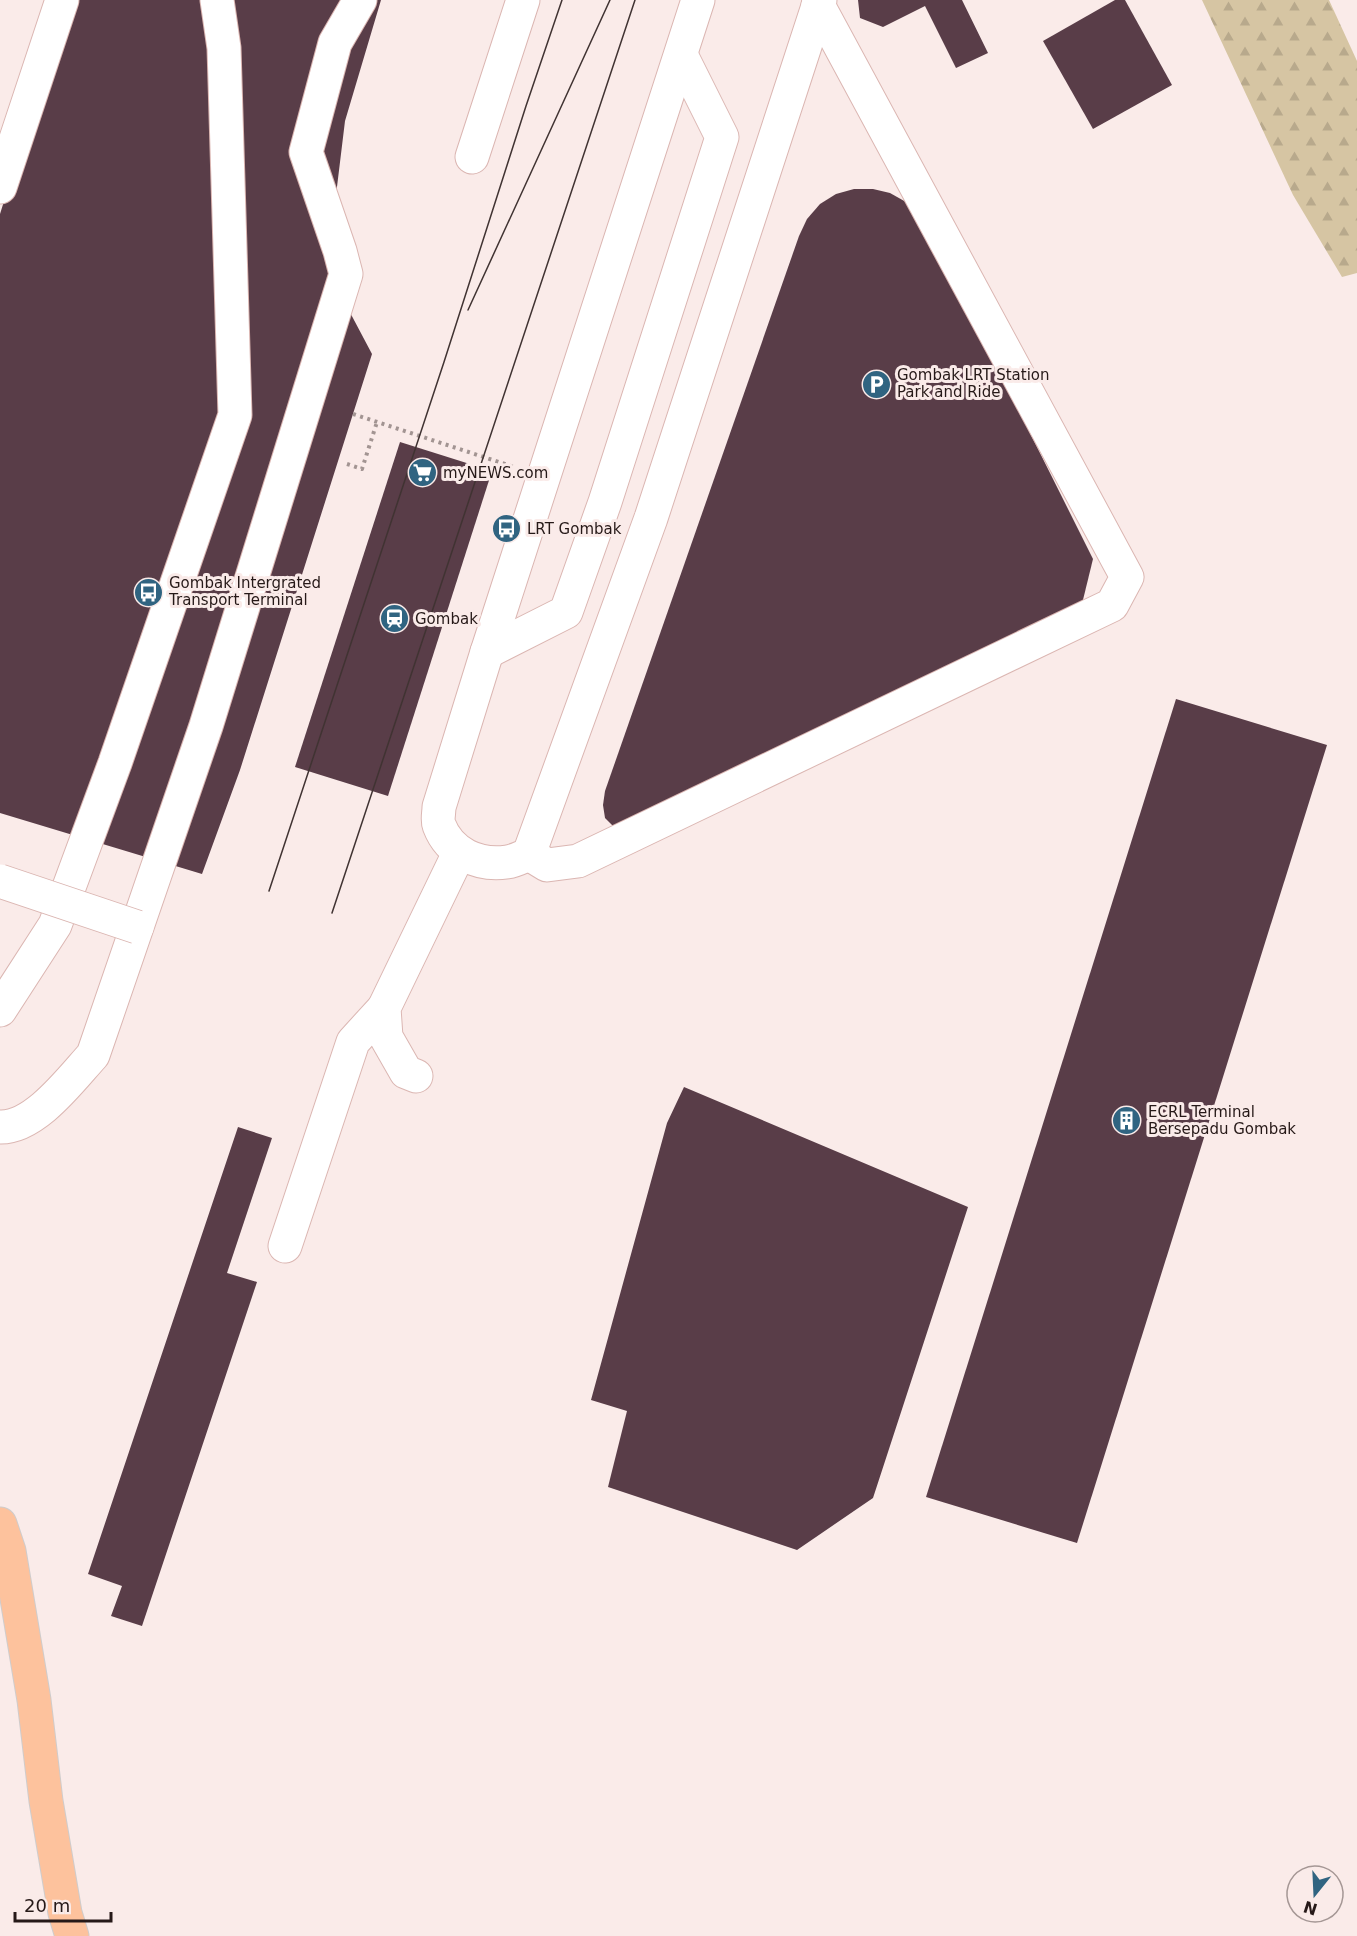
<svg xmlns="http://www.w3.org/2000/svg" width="1357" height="1936" font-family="'DejaVu Sans',sans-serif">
<defs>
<pattern id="forest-firs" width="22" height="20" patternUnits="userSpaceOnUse" patternTransform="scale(1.5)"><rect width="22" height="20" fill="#d6c5a3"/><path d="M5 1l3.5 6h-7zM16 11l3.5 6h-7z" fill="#b8a98c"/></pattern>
</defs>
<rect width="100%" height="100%" fill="#faebe9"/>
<!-- forest -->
<polygon fill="url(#forest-firs)" points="1202,0 1329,0 1357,61 1357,273 1342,277 1293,195"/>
<!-- building -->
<g fill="#593d48">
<polygon points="67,0 381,0 345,121 327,269 372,354 240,770 202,874 0,813 0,214"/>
<polygon points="858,0 962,0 988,53 956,68 925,6 883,27 860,18"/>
<polygon points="1115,0 1125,0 1172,85 1093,129 1043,41"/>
<polygon points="854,189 873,189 890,193 906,202 927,227 1093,559 1081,608 616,829 605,818 603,805 605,791 799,236 807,219 820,204 836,194"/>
<polygon points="400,442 492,471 388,796 295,767"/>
<polygon points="1176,699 1327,745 1077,1543 926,1497"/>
<polygon points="684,1087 968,1207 873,1498 797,1550 608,1487 627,1411 591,1400 667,1123"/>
<polygon points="238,1127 272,1138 227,1273 257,1282 142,1626 111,1616 122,1586 88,1574"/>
</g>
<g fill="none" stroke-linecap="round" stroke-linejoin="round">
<defs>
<g id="minor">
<path d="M698,0L487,652L439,807C439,813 437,820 439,825C450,854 479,866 507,862C515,861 522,857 529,854L651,518L820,0"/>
<polyline points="472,157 523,0"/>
<polyline points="0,187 62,0"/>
<polyline points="487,652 566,612 605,502 722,137 681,55"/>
<polyline points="529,854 547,865 578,861 1112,605 1127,577 818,5"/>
<polyline points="0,1010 55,925 115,763 235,415 224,48 217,0"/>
<polyline points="416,1076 406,1072 386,1037 384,1008 459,853"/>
<path d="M0,1127C35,1128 71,1079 93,1055L206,726L346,274L340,251L306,152L335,43L360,0"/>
<polyline points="285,1246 353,1042 384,1008"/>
</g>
<polyline id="highway" points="0,1524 9,1551 34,1700 46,1801 65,1913 72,1936"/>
</defs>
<!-- minor casing -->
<use href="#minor" stroke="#dbb6b2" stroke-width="35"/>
<!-- highway casing -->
<use href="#highway" stroke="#cfcccc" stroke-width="35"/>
<!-- path -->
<g stroke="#a29492" stroke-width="4" stroke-dasharray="3 4.5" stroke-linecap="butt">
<polyline points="353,414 514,467"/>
<polyline points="347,464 362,469 377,422"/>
</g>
<!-- minor -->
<use href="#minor" stroke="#fff" stroke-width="33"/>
<!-- highway -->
<use href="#highway" stroke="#fdc29d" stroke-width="33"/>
<!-- tram -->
<g stroke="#403332" stroke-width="1.5">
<polyline points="468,310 610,0"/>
<polyline points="269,891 444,362 526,106 562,0"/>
<polyline points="332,913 635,0"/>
</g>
<defs>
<polyline id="minor-bridge" points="0,881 137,927"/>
</defs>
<!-- minor-bridge casing -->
<use href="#minor-bridge" stroke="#dbb6b2" stroke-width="35" stroke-linecap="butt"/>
<!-- minor-bridge -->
<use href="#minor-bridge" stroke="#fff" stroke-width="33"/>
</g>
<!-- icons -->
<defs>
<symbol id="parking-disc" viewBox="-11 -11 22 22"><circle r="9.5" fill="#306481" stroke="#faebe9"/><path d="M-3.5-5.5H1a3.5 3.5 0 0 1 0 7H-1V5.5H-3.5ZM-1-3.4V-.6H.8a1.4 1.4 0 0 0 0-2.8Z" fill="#fff"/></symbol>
<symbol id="supermarket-disc" viewBox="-11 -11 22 22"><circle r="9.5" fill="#306481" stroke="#faebe9"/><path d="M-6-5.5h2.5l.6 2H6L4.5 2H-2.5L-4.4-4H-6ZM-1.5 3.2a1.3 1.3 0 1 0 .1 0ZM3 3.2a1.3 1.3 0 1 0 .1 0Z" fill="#fff"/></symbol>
<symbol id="bus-disc" viewBox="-11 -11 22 22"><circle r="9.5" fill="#306481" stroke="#faebe9"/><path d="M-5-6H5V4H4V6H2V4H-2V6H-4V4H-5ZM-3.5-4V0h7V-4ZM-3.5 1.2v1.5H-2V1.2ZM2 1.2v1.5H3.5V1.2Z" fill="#fff"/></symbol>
<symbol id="station-disc" viewBox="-11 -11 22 22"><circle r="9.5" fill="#306481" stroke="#faebe9"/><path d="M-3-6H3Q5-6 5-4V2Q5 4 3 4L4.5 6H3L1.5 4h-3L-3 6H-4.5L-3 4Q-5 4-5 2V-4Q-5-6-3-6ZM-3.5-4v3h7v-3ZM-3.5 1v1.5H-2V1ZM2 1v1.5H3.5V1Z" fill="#fff"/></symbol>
<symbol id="building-disc" viewBox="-11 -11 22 22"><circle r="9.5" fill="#306481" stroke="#faebe9"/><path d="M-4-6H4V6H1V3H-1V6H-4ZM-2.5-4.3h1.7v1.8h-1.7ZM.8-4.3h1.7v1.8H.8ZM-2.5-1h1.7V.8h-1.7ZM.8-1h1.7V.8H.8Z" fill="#fff"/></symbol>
</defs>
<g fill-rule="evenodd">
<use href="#parking-disc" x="860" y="368" width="33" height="33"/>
<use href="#supermarket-disc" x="406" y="456" width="33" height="33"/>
<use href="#bus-disc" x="490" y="512" width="33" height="33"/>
<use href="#bus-disc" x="132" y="576" width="33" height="33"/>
<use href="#station-disc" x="378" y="602" width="33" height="33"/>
<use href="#building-disc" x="1110" y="1104" width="33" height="33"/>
</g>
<g text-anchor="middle" stroke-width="6" stroke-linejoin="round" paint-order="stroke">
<!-- poi labels -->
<g font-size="15" fill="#261918" stroke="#faebe9" text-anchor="start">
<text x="897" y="380">Gombak LRT Station<tspan x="897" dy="17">Park and Ride</tspan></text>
<text x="443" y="478">myNEWS.com</text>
<text x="527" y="534">LRT Gombak</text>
<text x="169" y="588">Gombak Intergrated<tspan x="169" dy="17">Transport Terminal</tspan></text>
<text x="415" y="624">Gombak</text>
<text x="1148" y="1117">ECRL Terminal<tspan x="1148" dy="17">Bersepadu Gombak</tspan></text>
</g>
</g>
<!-- north arrow -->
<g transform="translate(1315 1894) rotate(198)"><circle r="28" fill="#faebe9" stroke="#a59795" stroke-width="1.5"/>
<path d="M0-4.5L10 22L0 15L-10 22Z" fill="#306481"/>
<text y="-9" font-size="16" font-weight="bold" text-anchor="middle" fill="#261918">N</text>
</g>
<!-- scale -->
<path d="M15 1912v9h96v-9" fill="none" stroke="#261918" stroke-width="3"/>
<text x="24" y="1912" font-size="18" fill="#261918" stroke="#faebe9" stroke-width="4.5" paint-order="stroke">20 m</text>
</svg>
